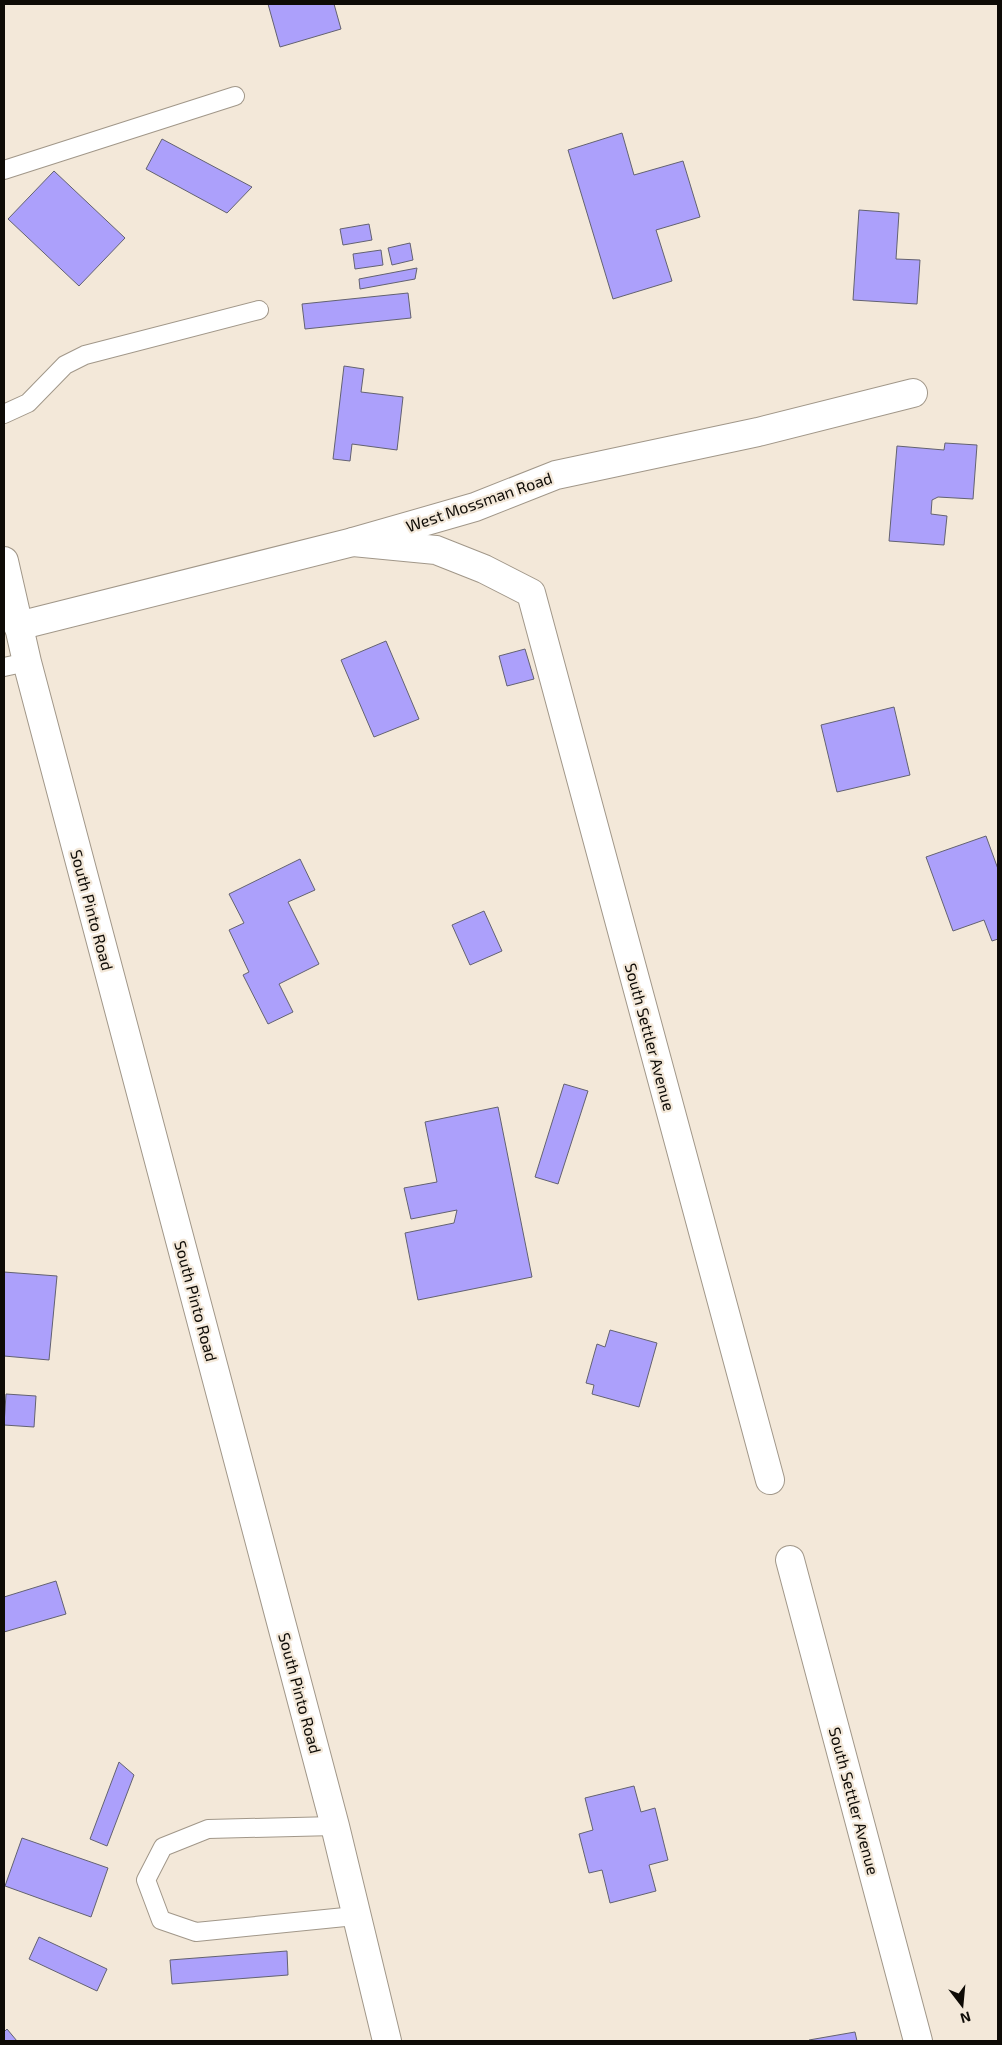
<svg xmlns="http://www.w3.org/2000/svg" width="1002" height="2045" font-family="'Exo 2',sans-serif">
<rect width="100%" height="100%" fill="#f3e8d9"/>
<!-- building -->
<g fill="#aca0fb" stroke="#636271">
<polygon points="268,4 334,4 341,29 280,47"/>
<polygon points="622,133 634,175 683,161 700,217 656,230 672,281 613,299 568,150"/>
<polygon points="162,139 252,187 227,213 146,169"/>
<polygon points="54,171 125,238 79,286 8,219"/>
<polygon points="859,210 899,213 896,259 920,260 917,304 853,300"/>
<polygon points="369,224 372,240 343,245 340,229"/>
<polygon points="410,243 413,260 392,265 388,248"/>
<polygon points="381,250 383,265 355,269 353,254"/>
<polygon points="417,268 415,279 360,289 359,279"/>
<polygon points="408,293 411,318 305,329 302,304"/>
<polygon points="344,366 364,369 361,392 403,397 397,450 352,444 350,461 333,459"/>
<polygon points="945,443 977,445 973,499 938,497 932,500 931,514 947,516 944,545 889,541 897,446 944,450"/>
<polygon points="386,641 419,719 374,737 341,660"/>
<polygon points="525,649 534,679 507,686 499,656"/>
<polygon points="894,707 910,775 837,792 821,725"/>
<polygon points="986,836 998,869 998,939 992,941 984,920 953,931 926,857"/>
<polygon points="300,859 315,890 288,902 319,964 279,984 293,1012 268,1024 243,975 249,972 229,930 244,923 229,894"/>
<polygon points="484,911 502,951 470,965 452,925"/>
<polygon points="564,1084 588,1091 558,1184 535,1177"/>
<polygon points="498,1107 532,1277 418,1300 405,1233 454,1223 457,1210 411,1219 404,1188 437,1182 425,1122"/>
<polygon points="4,1272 57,1276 49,1360 4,1356"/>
<polygon points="610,1330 657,1343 639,1407 592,1394 594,1385 586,1383 597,1344 605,1347"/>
<polygon points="6,1394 36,1396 34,1427 4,1425"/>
<polygon points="56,1581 66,1614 4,1632 4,1597"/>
<polygon points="119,1762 134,1775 107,1846 90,1839"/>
<polygon points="634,1786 641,1812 655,1808 668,1860 649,1865 656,1891 610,1903 602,1870 589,1873 579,1834 593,1830 585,1798"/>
<polygon points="22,1838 108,1868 91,1917 5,1886"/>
<polygon points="39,1937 107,1969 97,1991 29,1959"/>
<polygon points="287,1951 288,1975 172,1984 170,1960"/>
<polygon points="7,2029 17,2041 4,2041 4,2032"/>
<polygon points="855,2032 857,2041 809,2041 809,2040"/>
</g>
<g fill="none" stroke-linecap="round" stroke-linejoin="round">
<defs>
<g id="lane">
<polyline points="4,170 235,96"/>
<polyline points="4,414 28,403 65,365 85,355 259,310"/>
<polyline points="4,667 27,662"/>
<polyline points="335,1826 208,1829 163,1847 146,1880 161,1920 196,1932 355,1916"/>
</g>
<g id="street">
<polyline points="353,542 436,550 484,569 531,593 770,1480"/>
<polyline points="18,626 353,542 475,507 556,475 758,432 913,393"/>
<polyline points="790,1560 918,2041"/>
</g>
<polyline id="secondary" points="4,561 27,662 335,1826 387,2041"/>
</defs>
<!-- lane casing -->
<use href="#lane" stroke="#a19789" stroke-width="20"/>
<!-- street casing -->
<use href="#street" stroke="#a19789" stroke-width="30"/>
<!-- secondary casing -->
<use href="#secondary" stroke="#a19789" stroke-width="30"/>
<!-- lane -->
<use href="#lane" stroke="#fff" stroke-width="18"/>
<!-- street -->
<use href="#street" stroke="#fff" stroke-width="28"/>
<!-- secondary -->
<use href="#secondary" stroke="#fff" stroke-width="28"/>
</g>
<g text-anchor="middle" stroke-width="4.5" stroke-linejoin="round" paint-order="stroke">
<!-- street labels -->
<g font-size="16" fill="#0e0b06" stroke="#f3e8d9">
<text transform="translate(479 502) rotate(-19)" y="6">West Mossman Road</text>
<text transform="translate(92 910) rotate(75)" y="6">South Pinto Road</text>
<text transform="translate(650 1037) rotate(75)" y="6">South Settler Avenue</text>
<text transform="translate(196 1301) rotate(75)" y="6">South Pinto Road</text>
<text transform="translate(300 1693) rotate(75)" y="6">South Pinto Road</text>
<text transform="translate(854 1801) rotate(75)" y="6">South Settler Avenue</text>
</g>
</g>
<!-- border -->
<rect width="1002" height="2045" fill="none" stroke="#0e0b06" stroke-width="10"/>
<!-- north arrow -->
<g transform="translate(962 2005) rotate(164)" stroke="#f3e8d9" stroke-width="4" paint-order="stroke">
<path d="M0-4L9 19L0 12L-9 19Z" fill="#0e0b06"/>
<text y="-8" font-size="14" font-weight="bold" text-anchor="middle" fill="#0e0b06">N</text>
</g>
</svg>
